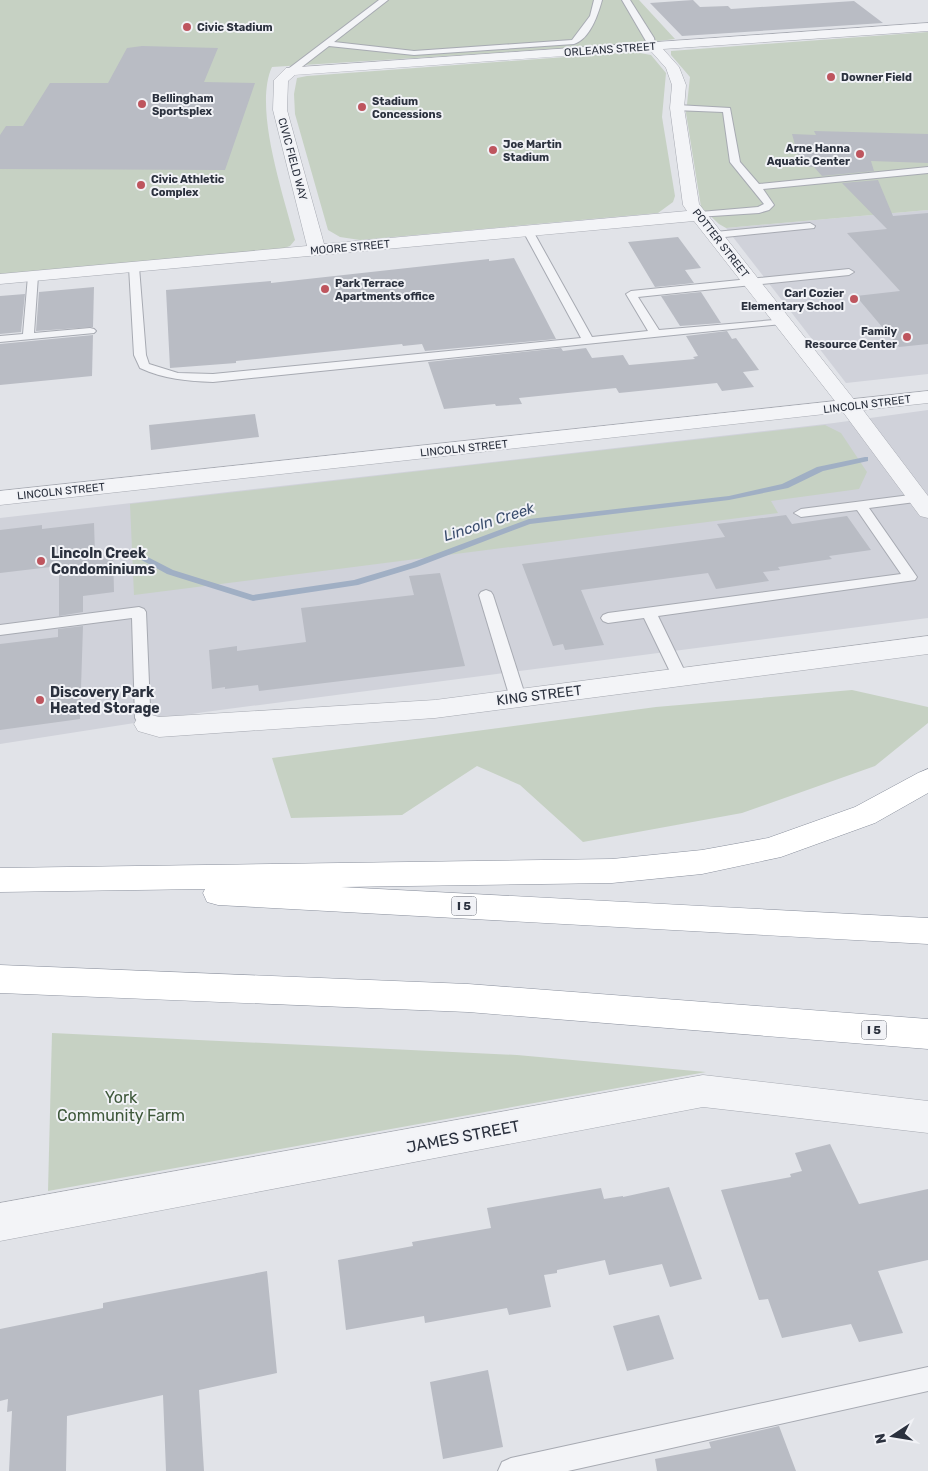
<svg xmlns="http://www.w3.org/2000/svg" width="928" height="1471" font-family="Rubik,sans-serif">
<rect width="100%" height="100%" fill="#e1e3e8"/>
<!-- built -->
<g fill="#d0d2da">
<polygon points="928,210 928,374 846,383 726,228"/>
<polygon points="928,410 928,618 205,712 0,744 0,518 834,423"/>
</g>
<!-- green -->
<g fill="#c6d1c3">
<path d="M0,0H639L675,39L634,44L272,67C253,108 284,196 295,240L290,246L281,249L0,274Z"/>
<polygon points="928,32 928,210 726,228 719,224 701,207 686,113 690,77 671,55 671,51"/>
<polygon points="634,52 651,55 666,73 662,117 675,196 673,202 658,213 360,240 340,237 328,230 295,114 294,94 297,78 307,76"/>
<polygon points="825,425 841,433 867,472 859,489 771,501 778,513 134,595 130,504"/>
<polygon points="852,690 928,707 928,723 875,766 742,813 583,842 520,785 477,766 402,815 291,818 272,758 656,707"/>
<polygon points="52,1033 517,1055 706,1072 48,1191"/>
</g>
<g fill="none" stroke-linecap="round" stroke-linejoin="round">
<!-- stream -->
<polygon fill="#a0afc4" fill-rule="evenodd" points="865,457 868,457 868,461 823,471 788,488 729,500 530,524 417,567 358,585 253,601 167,574 125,551 126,549 132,549 173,570 253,595 354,580 411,563 529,519 729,496 782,484 817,467"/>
</g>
<!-- building -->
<g fill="#b9bcc4">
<polygon points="693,0 700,7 728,6 731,9 854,1 883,23 682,36 650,3"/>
<polygon points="142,46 218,48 204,82 255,83 225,170 0,169 0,135 6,126 23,126 50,83 108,83 127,48"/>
<polygon points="814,131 928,134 928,163 871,161 874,171 822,176 814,167 801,166 792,134 816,135"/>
<polygon points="878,180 893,216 928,213 928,344 899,347 856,296 900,291 847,233 887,229 842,183"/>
<polygon points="678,237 701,268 685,270 694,283 655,287 628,242"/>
<polygon points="514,258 556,339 425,351 422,344 403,346 402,344 236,361 236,363 170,368 166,290 271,281 271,283 489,259 489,261"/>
<polygon points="94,287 93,327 36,331 39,292"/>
<polygon points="701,292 721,323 680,326 661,296"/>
<polygon points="25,294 21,332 0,334 0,296"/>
<polygon points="727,331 732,339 736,338 759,370 743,372 754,387 722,391 717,383 619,393 616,388 519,398 522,404 496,406 495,404 444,409 428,362 561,348 563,351 586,348 592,358 623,355 629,365 695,359 693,357 698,356 686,336"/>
<polygon points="93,335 92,376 0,385 0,344"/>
<polygon points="255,414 259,437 151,450 149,425"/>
<polygon points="786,515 792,524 847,516 871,550 829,556 832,559 778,567 780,570 763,572 769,581 716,589 708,573 581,590 604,645 565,650 563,644 553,646 522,564 725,537 717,524"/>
<polygon points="94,523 95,555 113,552 114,592 83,596 83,612 59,616 59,566 0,573 0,530 42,525 42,529"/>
<polygon points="440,573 465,666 259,691 258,685 225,689 225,687 212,689 209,650 237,646 237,651 306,642 301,608 414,595 409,576"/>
<polygon points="83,626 80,719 0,730 0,644 58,637 58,629"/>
<polygon points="830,1144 859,1204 928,1189 928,1260 878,1271 903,1333 859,1342 851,1324 782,1338 768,1299 759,1300 721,1190 791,1177 790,1174 802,1171 795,1153"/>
<polygon points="669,1187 702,1279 670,1287 662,1264 609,1275 605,1260 557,1270 557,1273 544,1275 551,1307 509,1315 507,1308 425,1323 424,1316 346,1330 338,1260 413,1246 412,1242 491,1228 487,1208 601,1188 604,1199 623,1196 623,1197"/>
<polygon points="267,1271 277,1373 199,1390 204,1471 166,1471 163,1395 67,1416 66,1471 9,1471 12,1411 7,1412 8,1399 0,1401 0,1329 103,1308 103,1303"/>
<polygon points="659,1315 674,1359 627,1371 613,1326"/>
<polygon points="488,1370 503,1447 443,1459 430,1382"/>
<polygon points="779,1426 796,1471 657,1471 655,1459 711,1448 709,1442"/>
</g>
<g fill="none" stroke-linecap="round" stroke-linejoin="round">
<defs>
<g id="service">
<path d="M379,0H388L334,42L414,51L572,40L590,16L594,0H602C598,15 590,39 574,44L414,55L329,46L294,73H288V69Z"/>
<polygon points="622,0 630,0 654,38 656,48 650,48"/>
<polygon points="677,105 730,108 740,162 759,184 928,167 928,173 763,189 774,205 769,210 759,213 697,217 697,213 700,212 758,207 764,204 730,162 723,112 674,110 674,106"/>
<polygon points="810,223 815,226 814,228 715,238 710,235 715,232"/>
<path d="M528,228L533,231L592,337L648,331L626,294L631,291L849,269L854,272L849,275L638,297L659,330L786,319L788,321L782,324L213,382C187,381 164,379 140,368L134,355L129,267L134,264L139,267L146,355L149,364L178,373L213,374L581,338L523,231Z"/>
<polygon points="33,273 38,276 34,333 90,328 94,329 96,331 94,333 0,342 0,336 23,334 28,276"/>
<polygon points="918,494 923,495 925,498 923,501 869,508 917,577 915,580 658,616 688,678 685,682 680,683 675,682 644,618 608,623 603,621 601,618 603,615 608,613 901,574 857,510 801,517 794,513 801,509"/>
<polygon points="486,590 491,592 493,595 526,698 524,702 518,704 512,702 510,698 479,595 481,592"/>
<path d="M139,607L144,609L146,612L150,707L151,717L156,724L154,728C144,731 140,726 135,718L132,618L0,635V625Z"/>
<polygon points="928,1367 928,1391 568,1471 498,1471 502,1462 511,1458"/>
</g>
<g id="minor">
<path d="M928,23V31L663,49L679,67L686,85L684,108L699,204L856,402L859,406L856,410L849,412L842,410L694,221L0,284V274L307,246L273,110L274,80L286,68ZM650,50L666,68L672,85L670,108L683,205L687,211L324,244L287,110L288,81L295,75Z"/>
<polygon points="928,636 928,654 435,718 159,737 138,731 134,724 138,717 148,714 159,717 435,700"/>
<polygon points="703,1075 928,1101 928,1133 703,1107 0,1241 0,1203"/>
</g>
<polygon id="tertiary" points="928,391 928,403 863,410 928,496 928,518 920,516 843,412 0,505 0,491"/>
<g id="motorway">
<polygon points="928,769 928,793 875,823 781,857 702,874 612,883 341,887 928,918 928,944 218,905 207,902 203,893 205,889 0,892 0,868 612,859 702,850 768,838 855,807 918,773"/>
<polygon points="0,965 468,984 928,1019 928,1049 468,1012 0,993"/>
</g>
</defs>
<!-- service casing -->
<use href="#service" stroke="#a7aab2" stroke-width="2"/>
<!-- minor casing -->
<use href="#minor" stroke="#a7aab2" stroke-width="1"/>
<!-- tertiary casing -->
<use href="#tertiary" stroke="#a7aab2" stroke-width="1"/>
<!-- motorway casing -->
<use href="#motorway" stroke="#8a909d" stroke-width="1"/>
<!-- service -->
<use href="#service" fill="#f3f4f7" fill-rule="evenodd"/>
<!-- minor -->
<use href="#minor" fill="#f3f4f7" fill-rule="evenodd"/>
<!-- tertiary -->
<use href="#tertiary" fill="#f3f4f7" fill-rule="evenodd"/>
<!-- motorway -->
<use href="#motorway" fill="#fff" fill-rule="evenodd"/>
</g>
<!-- markers -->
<g fill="#be555e" stroke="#f1f2f6" stroke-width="2">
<circle cx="187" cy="27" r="5"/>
<circle cx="831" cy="77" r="5"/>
<circle cx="142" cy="104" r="5"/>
<circle cx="362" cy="107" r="5"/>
<circle cx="493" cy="150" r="5"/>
<circle cx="860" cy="154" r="5"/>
<circle cx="141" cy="185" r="5"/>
<circle cx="325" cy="289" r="5"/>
<circle cx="854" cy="299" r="5"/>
<circle cx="907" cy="337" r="5"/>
<circle cx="41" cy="561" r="5"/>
<circle cx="40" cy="700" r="5"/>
</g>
<g text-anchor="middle" stroke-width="4" stroke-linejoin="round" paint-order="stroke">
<!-- far-poi labels -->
<g font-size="11" font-weight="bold" fill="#2b313e" stroke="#f1f2f6" text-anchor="start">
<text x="197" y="31">Civic Stadium</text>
<text x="841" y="81">Downer Field</text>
<text x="152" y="102">Bellingham<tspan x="152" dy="13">Sportsplex</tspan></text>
<text x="372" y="105">Stadium<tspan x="372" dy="13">Concessions</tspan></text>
<text x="503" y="148">Joe Martin<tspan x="503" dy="13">Stadium</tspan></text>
<text x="850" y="152" text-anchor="end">Arne Hanna<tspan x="850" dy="13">Aquatic Center</tspan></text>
<text x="151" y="183">Civic Athletic<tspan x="151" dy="13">Complex</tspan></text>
<text x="335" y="287">Park Terrace<tspan x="335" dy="13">Apartments office</tspan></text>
<text x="844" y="297" text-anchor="end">Carl Cozier<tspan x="844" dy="13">Elementary School</tspan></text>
<text x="897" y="335" text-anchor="end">Family<tspan x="897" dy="13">Resource Center</tspan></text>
</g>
<!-- far-street labels -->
<g font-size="11" fill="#2b313e" stroke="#f1f2f6">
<text transform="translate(610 49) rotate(-4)" y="4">ORLEANS STREET</text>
<text transform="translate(293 159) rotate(75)" y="4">CIVIC FIELD WAY</text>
<text transform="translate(721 243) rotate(52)" y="4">POTTER STREET</text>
<text transform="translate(350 247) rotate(-5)" y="4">MOORE STREET</text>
<text transform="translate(867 404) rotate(-7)" y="4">LINCOLN STREET</text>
<text transform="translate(464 448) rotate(-6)" y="4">LINCOLN STREET</text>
<text transform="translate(61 491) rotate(-6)" y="4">LINCOLN STREET</text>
</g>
<!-- shield labels -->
<g fill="#f1f2f6" stroke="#666b75" stroke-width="1">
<rect x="451.5" y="896.5" width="25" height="19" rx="4"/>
<rect x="861.5" y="1020.5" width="25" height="19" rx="4"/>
</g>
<g font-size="12" font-weight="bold" fill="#2b313e">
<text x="464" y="910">I 5</text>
<text x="874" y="1034">I 5</text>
</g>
<!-- poi labels -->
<g font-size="14" font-weight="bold" fill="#2b313e" stroke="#f1f2f6" text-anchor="start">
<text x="51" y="558">Lincoln Creek<tspan x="51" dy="16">Condominiums</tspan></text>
<text x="50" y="697">Discovery Park<tspan x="50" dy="16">Heated Storage</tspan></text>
</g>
<!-- street labels -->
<g font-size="14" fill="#2b313e" stroke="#f1f2f6">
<text transform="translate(539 695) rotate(-7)" y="5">KING STREET</text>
</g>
<!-- water labels -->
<g font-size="15" font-style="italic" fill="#3a4d6d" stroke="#f1f2f6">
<text transform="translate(489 522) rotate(-18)" y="5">Lincoln Creek</text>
</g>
<!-- near-park labels -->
<g font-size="16" fill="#3e583a" stroke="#f1f2f6">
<text x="121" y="1103">York<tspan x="121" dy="18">Community Farm</tspan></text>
</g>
<!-- near-street labels -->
<g font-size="16" fill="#2b313e" stroke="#f1f2f6">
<text transform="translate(463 1136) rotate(-11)" y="6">JAMES STREET</text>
</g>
</g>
<!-- north arrow -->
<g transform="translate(893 1436) rotate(258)" stroke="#f1f2f6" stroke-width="4" paint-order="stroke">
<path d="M0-4L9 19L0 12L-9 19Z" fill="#2b313e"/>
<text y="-8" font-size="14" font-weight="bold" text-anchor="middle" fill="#2b313e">N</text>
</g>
</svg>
